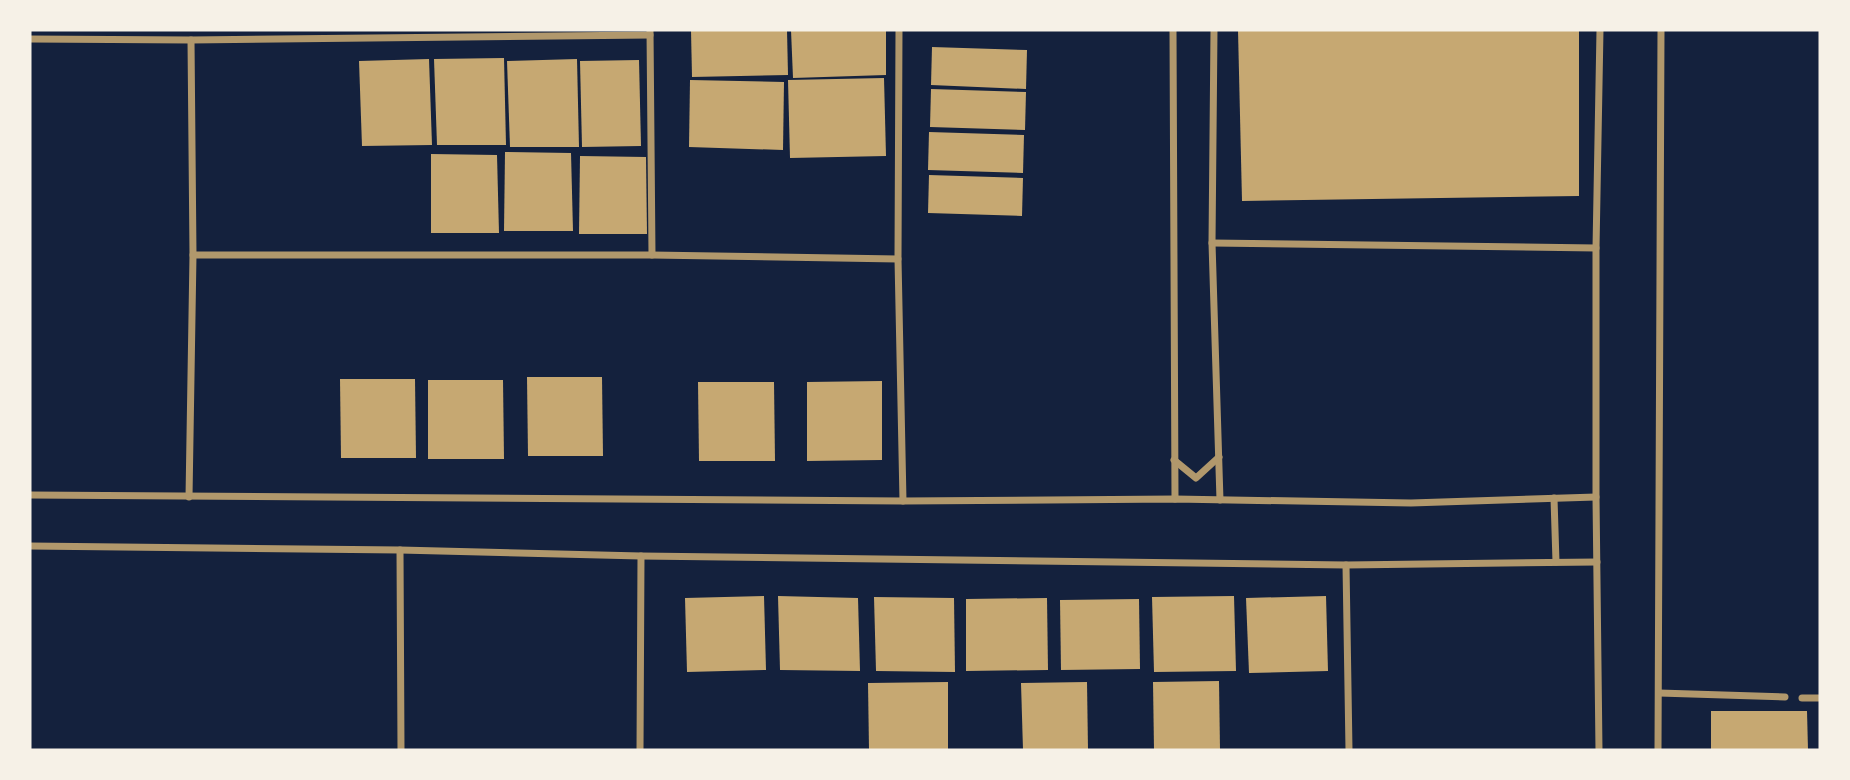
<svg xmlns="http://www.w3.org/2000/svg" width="1850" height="780" font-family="'Titillium Web',sans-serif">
<rect width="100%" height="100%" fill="#14213d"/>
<!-- building -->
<g fill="#c6a872">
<polygon points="691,30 787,30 788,75 692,77"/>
<polygon points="791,30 886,30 886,75 793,78"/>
<polygon points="1238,30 1579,30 1579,196 1242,201"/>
<polygon points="932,47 1027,50 1026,89 931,85"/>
<polygon points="504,58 506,145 437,145 434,59"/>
<polygon points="429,59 432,145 362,146 359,61"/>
<polygon points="577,59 579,147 510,147 507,61"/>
<polygon points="639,60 641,146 582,147 580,61"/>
<polygon points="884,78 886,156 790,158 788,80"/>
<polygon points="690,80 784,82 783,150 689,147"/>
<polygon points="931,89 1026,92 1025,130 930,127"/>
<polygon points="929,132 1024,135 1023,173 928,170"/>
<polygon points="505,152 571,153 573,231 504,231"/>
<polygon points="431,154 497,155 499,233 431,233"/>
<polygon points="580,156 646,157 647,234 579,234"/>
<polygon points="929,175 1023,178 1022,216 928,213"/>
<polygon points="527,377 602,377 603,456 528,456"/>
<polygon points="340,379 415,379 416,458 341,458"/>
<polygon points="428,380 503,380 504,459 428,459"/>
<polygon points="882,381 882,460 807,461 807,382"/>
<polygon points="698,382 774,382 775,461 699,461"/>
<polygon points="764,596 766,670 687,672 685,598"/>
<polygon points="778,596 858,598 860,671 780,670"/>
<polygon points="1234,596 1236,671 1154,672 1152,597"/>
<polygon points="1326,596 1328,671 1249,673 1246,598"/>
<polygon points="874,597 954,598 955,672 876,671"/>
<polygon points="1047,598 1048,670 966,671 966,599"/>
<polygon points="1139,599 1140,669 1061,670 1060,600"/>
<polygon points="1219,681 1220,750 1154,750 1153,682"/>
<polygon points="948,682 948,750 869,750 868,683"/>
<polygon points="1087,682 1088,750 1023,750 1021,683"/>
<polygon points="1711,711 1807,711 1808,750 1711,750"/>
</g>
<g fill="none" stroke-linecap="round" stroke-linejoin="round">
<!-- minor -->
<g stroke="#b1986c" stroke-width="7">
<polyline points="650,30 652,255"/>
<polyline points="899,30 898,259 903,501"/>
<polyline points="1173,30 1175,499"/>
<polyline points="1214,30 1212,243 1220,500"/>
<polyline points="30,39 191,40 650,35"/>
<polyline points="1212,243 1596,248"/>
<polyline points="193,255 652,255 898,259"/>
<polyline points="1174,460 1196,478 1219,457"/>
<polyline points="30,495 903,501 1175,499 1411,503 1596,497"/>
<polyline points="189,497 193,255 191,40"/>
<polyline points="1554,498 1556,562"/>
<polyline points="30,546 400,550 641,556 1346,565 1597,562"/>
<polyline points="400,550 401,750"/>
<polyline points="1346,565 1349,750"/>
<polyline points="1659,693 1785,697"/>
<polyline points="1802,698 1820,698"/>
<polyline points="640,750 641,556"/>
<polyline points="1599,750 1596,497 1596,248 1600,30"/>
<polyline points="1658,750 1661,30"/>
</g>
</g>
<!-- border -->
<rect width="1850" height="780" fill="none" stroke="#f6f1e7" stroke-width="63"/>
</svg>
